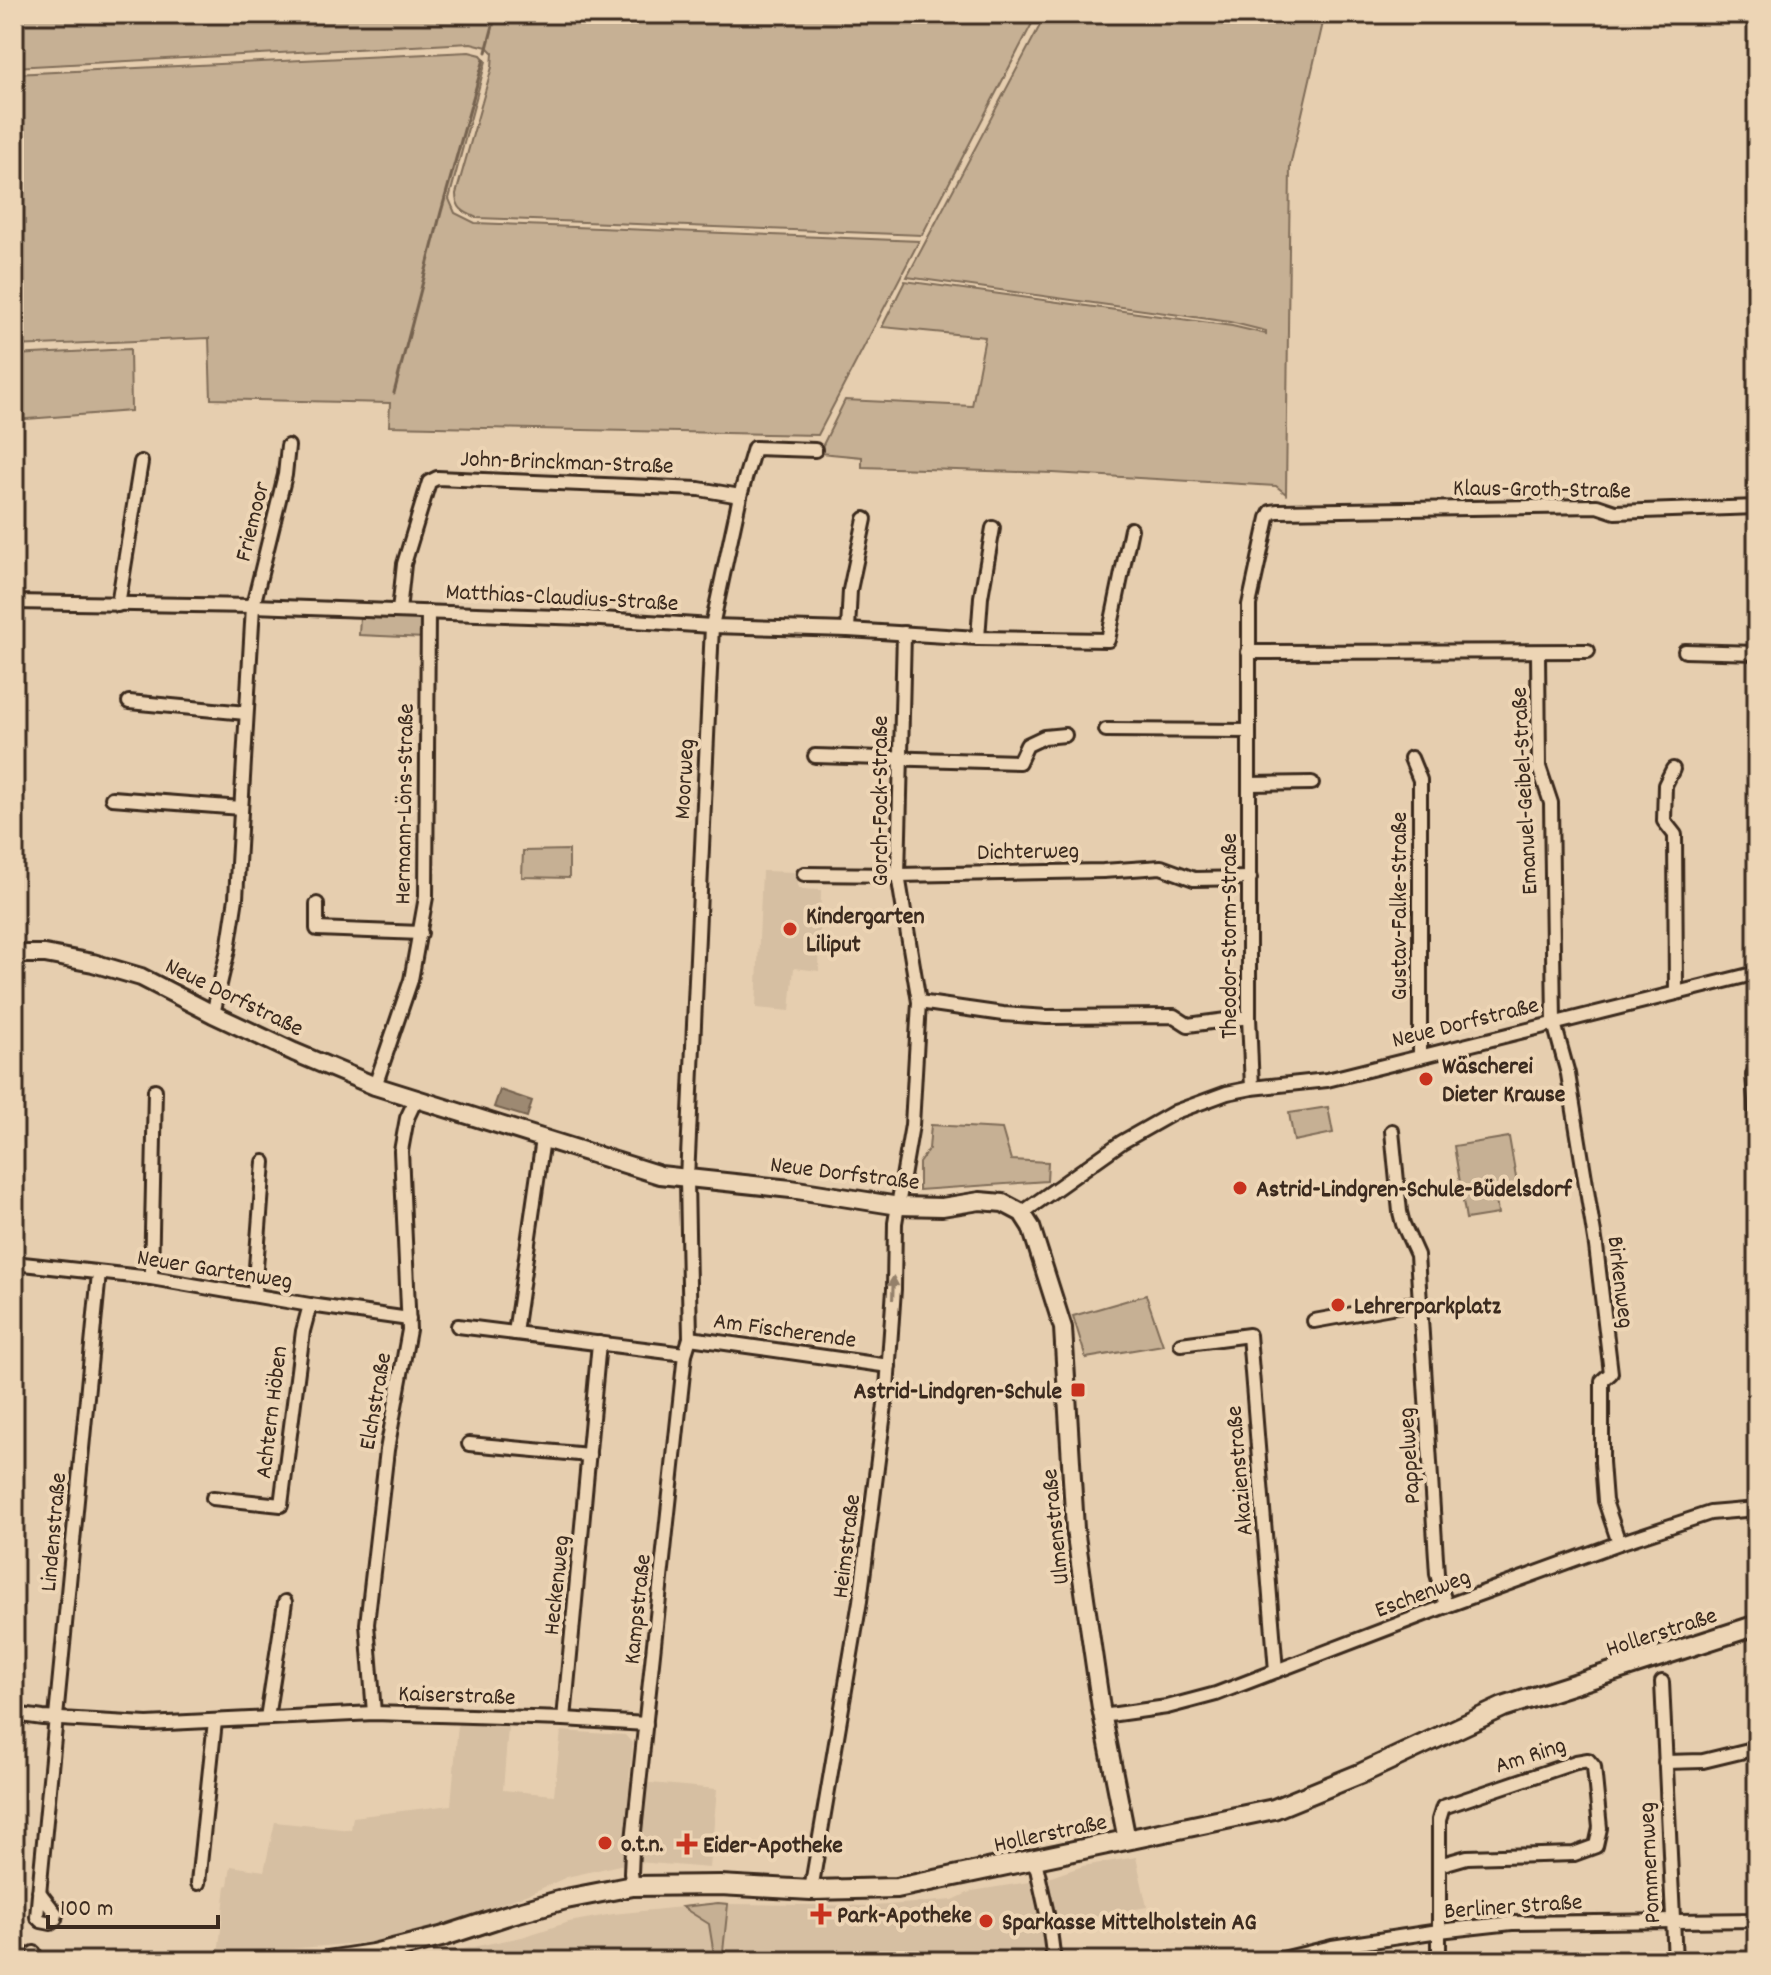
<svg xmlns="http://www.w3.org/2000/svg" width="1771" height="1975" font-family="Dekko,sans-serif">
<rect width="100%" height="100%" fill="#e6ceaf"/>
<filter id="ink" filterUnits="userSpaceOnUse"><feTurbulence type="fractalNoise" baseFrequency=".0125" numOctaves="2"/><feDisplacementMap in="SourceGraphic" scale="16" xChannelSelector="R" yChannelSelector="G"/><feConvolveMatrix kernelMatrix="1 2 1 2 8 2 1 2 1" color-interpolation-filters="sRGB"/></filter>
<g filter="url(#ink)">
<!-- built -->
<g fill="#d6bfa2">
<polygon points="762,871 798,872 798,889 821,890 819,971 794,968 790,1011 756,1008"/>
<polygon points="458,1724 508,1727 503,1790 554,1795 561,1731 625,1735 633,1744 629,1781 717,1789 710,1868 638,1862 624,1864 567,1877 531,1893 440,1925 371,1942 218,1955 226,1886 228,1885 231,1866 264,1871 275,1822 351,1830 353,1817 451,1805"/>
<polygon points="1136,1857 1147,1907 1058,1922 1063,1961 722,1961 728,1904 874,1906 953,1900 972,1891 1042,1880 1083,1866"/>
<polygon points="682,1907 709,1924 715,1961 416,1961 458,1950 522,1937 569,1922 613,1914"/>
</g>
<!-- green -->
<g fill="#c6b094" stroke="#806d59" stroke-width="2">
<path d="M14,14H1037L922,235L477,218C464,212 456,209 456,194L492,67L493,53L487,47L471,43L14,67Z"/>
<polygon points="1046,14 1325,14 1290,166 1286,494 1276,486 1053,473 862,467 862,457 819,453 845,400 972,406 985,337 882,327 905,281 1232,326 1266,334 1266,331 1230,322 907,277"/>
<polygon points="469,52 481,55 486,61 449,199 455,213 475,223 919,241 818,435 389,426 390,403 211,399 209,338 14,346 14,74"/>
<polygon points="130,349 131,411 14,420 14,355"/>
<polygon points="360,616 424,617 425,638 359,635"/>
<polygon points="569,850 569,878 522,877 523,851"/>
<polygon points="1328,1107 1333,1133 1294,1141 1289,1113"/>
<polygon points="931,1125 1002,1129 1011,1160 1048,1162 1047,1181 919,1190 919,1163 929,1149"/>
<polygon points="1509,1137 1518,1189 1495,1192 1498,1214 1466,1219 1454,1146"/>
<polygon points="1146,1295 1163,1345 1086,1358 1073,1316"/>
<polygon points="718,1903 728,1904 722,1961 715,1961 709,1924 682,1907"/>
</g>
<!-- water -->
<polygon fill="#9d8972" stroke="#766350" stroke-width="2" points="500,1090 532,1101 527,1117 494,1107"/>
<g fill="none" stroke-linecap="round" stroke-linejoin="round">
<!-- stream -->
<g stroke="#766350" stroke-width="3">
<polyline points="486,52 496,14"/>
<polyline points="394,393 441,212 484,59"/>
</g>
<defs>
<g id="street">
<polyline points="14,602 253,606 585,618 712,626 848,630 978,638 1108,640 1131,529"/>
<polyline points="118,605 141,462"/>
<polyline points="399,611 404,564 429,482 437,478 699,489 740,496"/>
<polyline points="848,630 850,590 865,519"/>
<polyline points="978,638 981,597 993,528"/>
<polyline points="1685,651 1757,653"/>
<polyline points="1248,652 1588,651"/>
<polyline points="1538,652 1539,767 1551,803 1554,1023 1568,1074 1596,1246 1611,1373 1602,1381 1602,1462 1605,1501 1619,1543"/>
<polyline points="129,702 246,713"/>
<polyline points="1106,730 1249,731"/>
<polyline points="815,756 1019,762 1027,745 1044,737 1065,735"/>
<polyline points="1411,758 1420,780 1420,1057"/>
<polyline points="1673,769 1665,785 1664,821 1675,835 1676,992"/>
<polyline points="1250,784 1312,783"/>
<polyline points="112,798 241,808"/>
<polyline points="804,874 898,875 1103,871 1161,867 1194,879 1250,878"/>
<polyline points="317,904 317,929 421,933"/>
<polyline points="919,1002 1003,1014 1047,1017 1174,1016 1188,1025 1249,1017"/>
<polyline points="213,1014 228,950 236,898 253,606 285,475 288,446"/>
<polyline points="1757,1066 1753,1075 1757,1125"/>
<polyline points="375,1086 411,980 426,897 428,612"/>
<polyline points="1252,1088 1249,1017 1249,605 1268,518 1271,512 1278,511 1597,506 1615,512 1757,507"/>
<polyline points="1392,1131 1400,1212 1403,1224 1417,1255 1437,1574 1446,1606"/>
<polyline points="1022,1213 1122,1142 1175,1112 1227,1093 1252,1088 1327,1080 1757,973"/>
<polyline points="14,1263 151,1278 310,1305 409,1319"/>
<polyline points="151,1278 155,1090"/>
<polyline points="254,1294 264,1162"/>
<polyline points="1314,1321 1419,1302"/>
<polyline points="458,1326 685,1354"/>
<polyline points="515,1333 543,1139"/>
<polyline points="690,1338 889,1366"/>
<polyline points="1181,1344 1249,1335 1276,1671"/>
<polyline points="469,1444 589,1455"/>
<polyline points="213,1498 281,1505 303,1331 310,1305"/>
<polyline points="1662,1682 1675,1961"/>
<polyline points="374,1713 367,1624 387,1450 409,1330 401,1151 407,1118 416,1099"/>
<polyline points="14,1714 43,1718 147,1724 374,1713 564,1719 646,1724"/>
<polyline points="1102,1716 1167,1707 1216,1694 1446,1606 1619,1543 1710,1513 1757,1509"/>
<polyline points="267,1718 285,1602"/>
<polyline points="564,1719 599,1343"/>
<polyline points="1665,1762 1703,1761 1757,1748"/>
<polyline points="1035,1860 1049,1923 1054,1961"/>
<polyline points="1439,1865 1467,1857 1574,1854 1596,1846 1600,1828 1594,1767 1588,1760 1576,1762 1443,1807 1439,1820 1439,1961"/>
<polyline points="198,1883 215,1721"/>
<polyline points="633,1886 631,1873 632,1850 685,1354 690,1338 687,1179 712,626 740,496 754,448 815,450"/>
<polyline points="811,1890 860,1601 887,1389 894,1289 895,1223 912,1125 919,1002 898,875 904,633"/>
<polyline points="39,1891 42,1896 56,1914 55,1919 51,1923 41,1921 37,1917 41,1872 99,1273"/>
<polyline points="33,1961 34,1953"/>
<polyline points="1274,1961 1332,1947 1439,1931 1512,1923 1757,1920"/>
</g>
<polyline id="secondary" points="14,954 45,954 93,963 141,977 213,1014 294,1052 375,1086 660,1175 791,1189 899,1206 942,1207 980,1201 1003,1203 1022,1213 1031,1227 1063,1328 1075,1529 1101,1708 1127,1840"/>
<polyline id="primary" points="327,1961 373,1954 441,1937 511,1914 566,1899 633,1886 720,1885 811,1890 897,1888 1274,1809 1362,1773 1503,1707 1757,1625"/>
</defs>
<!-- street casing -->
<use href="#street" stroke="#3b2a1e" stroke-width="18"/>
<!-- secondary casing -->
<use href="#secondary" stroke="#3b2a1e" stroke-width="22"/>
<!-- primary casing -->
<use href="#primary" stroke="#3b2a1e" stroke-width="24"/>
<!-- street -->
<use href="#street" stroke="#edd5b5" stroke-width="12"/>
<!-- secondary -->
<use href="#secondary" stroke="#edd5b5" stroke-width="16"/>
<!-- primary -->
<use href="#primary" stroke="#edd5b5" stroke-width="18"/>
</g>
<!-- one-way arrows -->
<defs><path id="oneway-solid" d="M-6-.8H1V-3.2L6.5 0L1 3.2V.8H-6Z" transform="scale(2)"/></defs>
<use fill="#94806a" href="#oneway-solid" transform="translate(893 1288) rotate(-88)"/>
</g>
<!-- markers -->
<g fill="#c8321e" stroke="#edd5b5" stroke-width="3">
<circle cx="790" cy="929" r="8"/>
<circle cx="1426" cy="1079" r="8"/>
<circle cx="1240" cy="1188" r="8"/>
<circle cx="1338" cy="1305" r="8"/>
<rect x="1070" y="1382" width="16" height="16" rx="4"/>
<circle cx="605" cy="1843" r="8"/>
<path d="M683 1832h8v8h8v8h-8v8h-8v-8h-8v-8h8z"/>
<path d="M817 1902h8v8h8v8h-8v8h-8v-8h-8v-8h8z"/>
<circle cx="986" cy="1921" r="8"/>
</g>
<g text-anchor="middle" stroke-width="8" stroke-linejoin="round" paint-order="stroke">
<!-- street labels -->
<g font-size="24" fill="#3b2a1e" stroke="#edd5b5">
<text transform="translate(567 461) rotate(2)" y="8">John-Brinckman-Straße</text>
<text transform="translate(1542 488) rotate(1)" y="8">Klaus-Groth-Straße</text>
<text transform="translate(251 521) rotate(-76)" y="8">Friemoor</text>
<text transform="translate(562 596) rotate(3)" y="8">Matthias-Claudius-Straße</text>
<text transform="translate(683 779) rotate(-87)" y="8">Moorweg</text>
<text transform="translate(1523 791) rotate(-93)" y="8">Emanuel-Geibel-Straße</text>
<text transform="translate(879 801) rotate(-90)" y="8">Gorch-Fock-Straße</text>
<text transform="translate(403 804) rotate(-89)" y="8">Hermann-Löns-Straße</text>
<text transform="translate(1028 850) rotate(-1)" y="8">Dichterweg</text>
<text transform="translate(1398 906) rotate(-90)" y="8">Gustav-Falke-Straße</text>
<text transform="translate(1228 936) rotate(-90)" y="8">Theodor-Storm-Straße</text>
<text transform="translate(235 996) rotate(26)" y="8">Neue Dorfstraße</text>
<text transform="translate(1465 1021) rotate(-14)" y="8">Neue Dorfstraße</text>
<text transform="translate(845 1172) rotate(7)" y="8">Neue Dorfstraße</text>
<text transform="translate(215 1268) rotate(9)" y="8">Neuer Gartenweg</text>
<text transform="translate(1622 1282) rotate(83)" y="8">Birkenweg</text>
<text transform="translate(785 1329) rotate(8)" y="8">Am Fischerende</text>
<text transform="translate(374 1401) rotate(-80)" y="8">Elchstraße</text>
<text transform="translate(270 1412) rotate(-83)" y="8">Achtern Höben</text>
<text transform="translate(1408 1456) rotate(-94)" y="8">Pappelweg</text>
<text transform="translate(1238 1471) rotate(-95)" y="8">Akazienstraße</text>
<text transform="translate(1054 1527) rotate(-96)" y="8">Ulmenstraße</text>
<text transform="translate(52 1532) rotate(-85)" y="8">Lindenstraße</text>
<text transform="translate(845 1546) rotate(-83)" y="8">Heimstraße</text>
<text transform="translate(555 1585) rotate(-84)" y="8">Heckenweg</text>
<text transform="translate(1422 1592) rotate(-21)" y="8">Eschenweg</text>
<text transform="translate(636 1609) rotate(-84)" y="8">Kampstraße</text>
<text transform="translate(1661 1631) rotate(-18)" y="8">Hollerstraße</text>
<text transform="translate(457 1694) rotate(2)" y="8">Kaiserstraße</text>
<text transform="translate(1530 1754) rotate(-18)" y="8">Am Ring</text>
<text transform="translate(1050 1832) rotate(-12)" y="8">Hollerstraße</text>
<text transform="translate(1648 1863) rotate(-93)" y="8">Pommernweg</text>
<text transform="translate(1513 1905) rotate(-4)" y="8">Berliner Straße</text>
</g>
<!-- poi labels -->
<g font-size="24" font-weight="bold" fill="#3b2a1e" stroke="#edd5b5" text-anchor="start">
<text x="806" y="923">Kindergarten<tspan x="806" dy="28">Liliput</tspan></text>
<text x="1442" y="1073">Wäscherei<tspan x="1442" dy="28">Dieter Krause</tspan></text>
<text x="1256" y="1196">Astrid-Lindgren-Schule-Büdelsdorf</text>
<text x="1354" y="1313">Lehrerparkplatz</text>
<text x="1062" y="1398" text-anchor="end">Astrid-Lindgren-Schule</text>
<text x="621" y="1851">o.t.n.</text>
<text x="703" y="1852">Eider-Apotheke</text>
<text x="837" y="1922">Park-Apotheke</text>
<text x="1002" y="1929">Sparkasse Mittelholstein AG</text>
</g>
</g>
<!-- margin -->
<rect width="1771" height="1975" fill="none" stroke="#edd5b5" stroke-width="48"/>
<rect x="24" y="24" width="1723" height="1927" fill="none" stroke="#3b2a1e" stroke-width="3" filter="url(#ink)"/>
<!-- scale -->
<path d="M48 1915v12h170v-12" fill="none" stroke="#3b2a1e" stroke-width="4"/>
<text x="60" y="1915" font-size="24" fill="#3b2a1e" stroke="#edd5b5" stroke-width="6" paint-order="stroke">100 m</text>
</svg>
